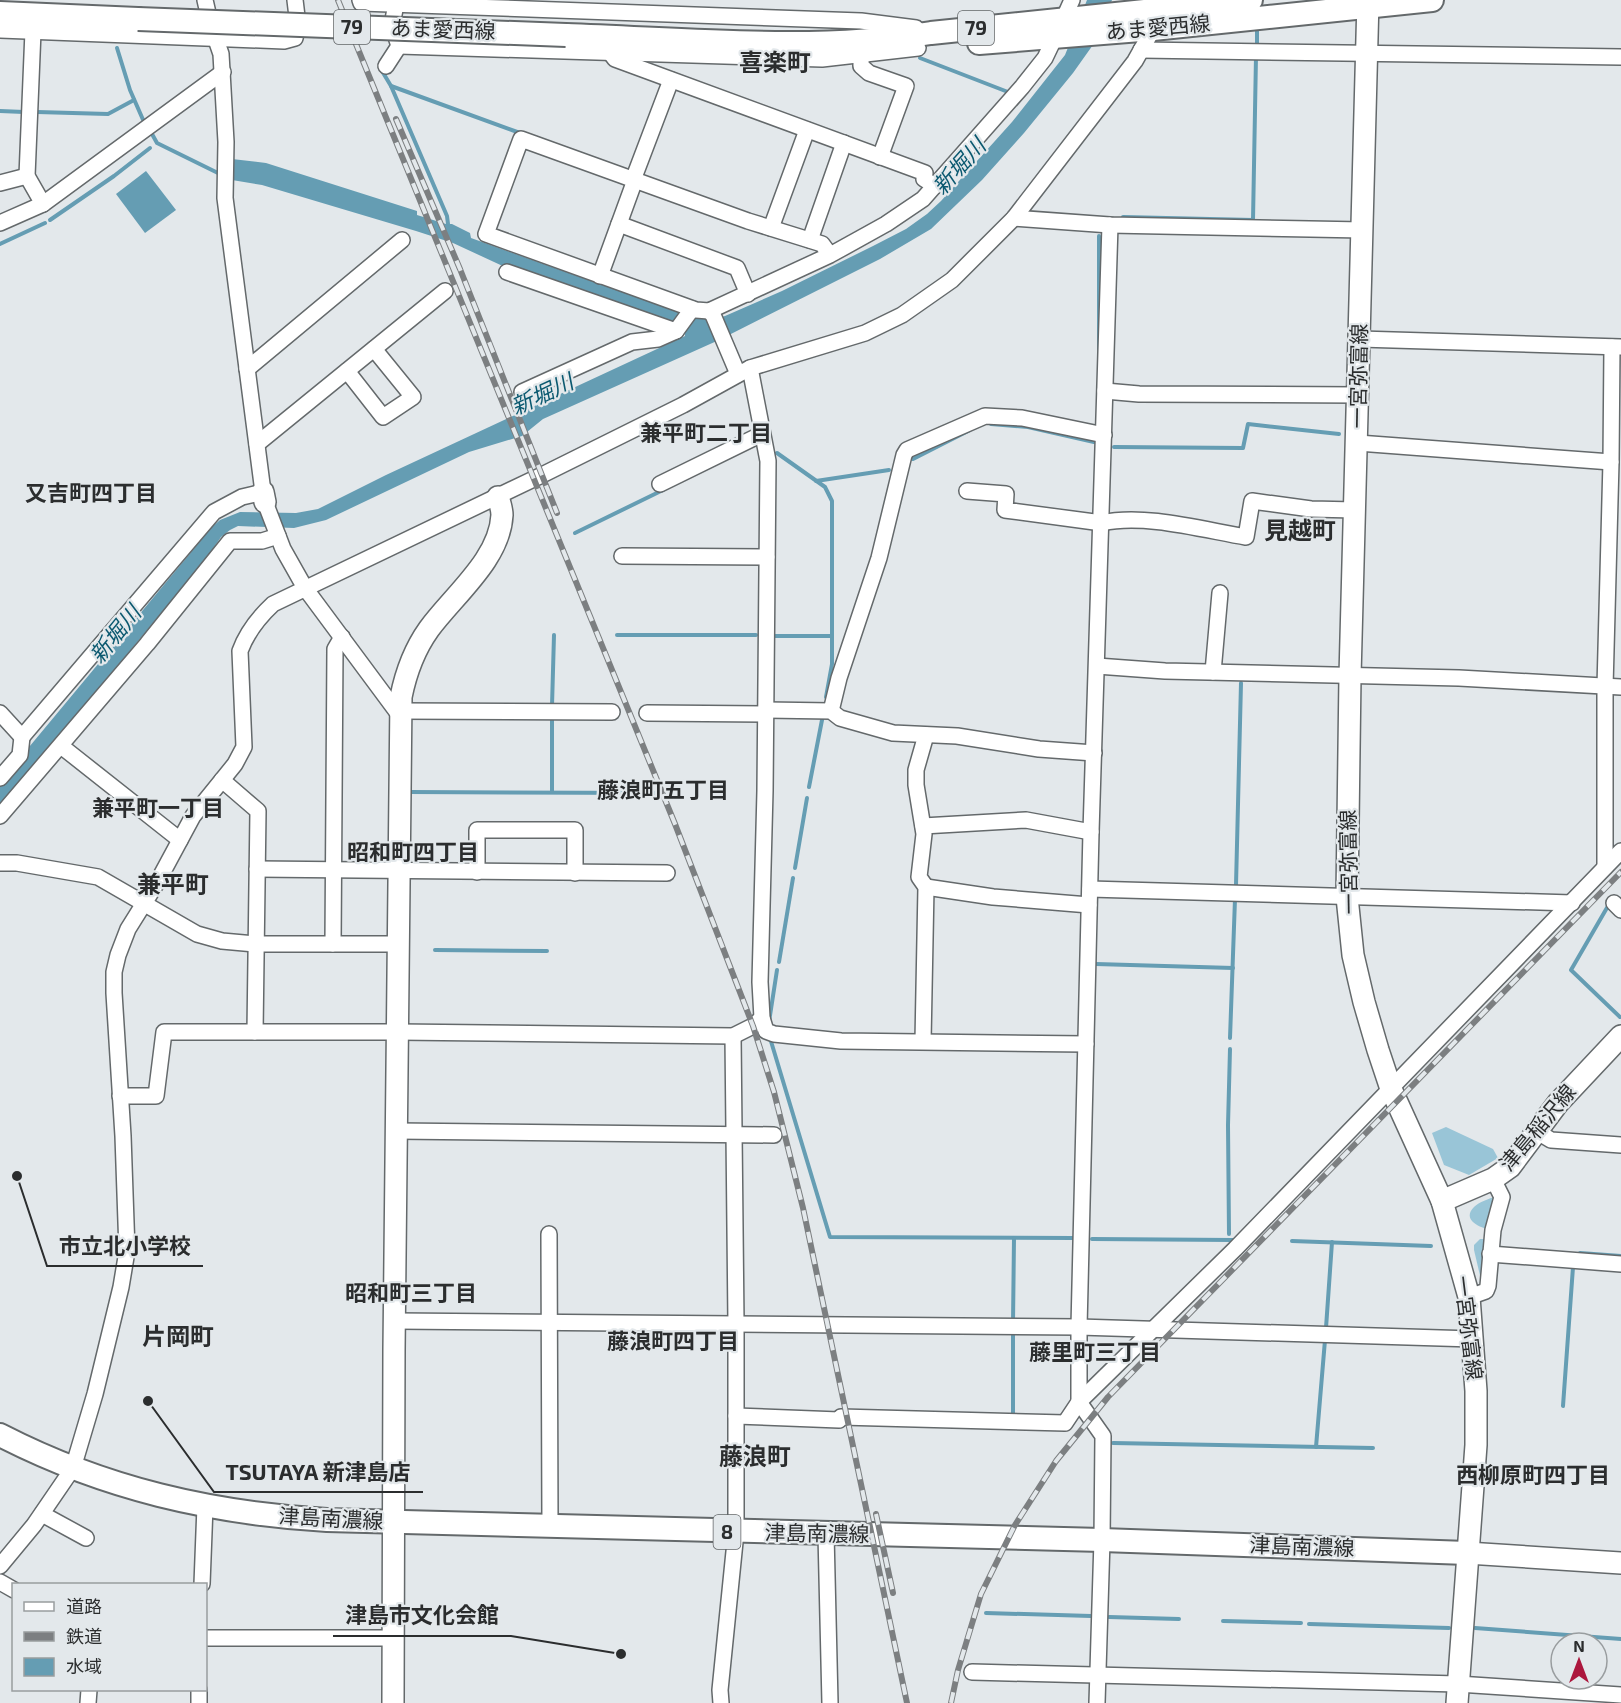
<svg xmlns="http://www.w3.org/2000/svg" width="1621" height="1703" font-family="'Exo 2','Noto Sans JP',sans-serif">
<rect width="100%" height="100%" fill="#e3e8eb"/>
<!-- green -->
<g fill="#99c5d7">
<polygon points="1446,1127 1493,1149 1498,1158 1469,1175 1444,1165 1432,1133"/>
<path d="M1496,1196L1488,1229C1478,1227 1462,1219 1474,1207C1479,1202 1489,1199 1496,1196Z"/>
<polygon points="1480,1239 1486,1239 1482,1284 1474,1250 1474,1245"/>
</g>
<!-- water -->
<g fill="#659db3">
<polygon points="1087,0 1112,0 1095,42 1073,73 1024,133 982,180 931,229 880,259 719,340 543,419 522,436 469,452 326,520 294,528 238,526 230,530 221,537 208,556 0,809 0,782 212,527 220,520 240,512 296,513 318,509 386,475 685,336 684,328 507,268 453,243 416,231 262,185 232,180 232,159 266,163 417,211 417,215 446,224 452,224 470,233 471,238 689,316 710,320 725,316 782,291 873,246 906,229 927,214 941,201 1012,122 1065,55"/>
<polygon points="146,171 176,210 145,233 116,194"/>
</g>
<g fill="none" stroke-linecap="round" stroke-linejoin="round">
<!-- stream -->
<g stroke="#659db3" stroke-width="4">
<polyline points="1257,31 1257,45"/>
<polyline points="117,48 130,90 144,122"/>
<polyline points="920,58 1008,92"/>
<polyline points="382,71 391,86 447,216 448,224"/>
<polyline points="391,86 520,133"/>
<polyline points="0,111 24,112"/>
<polyline points="37,112 108,114 134,100"/>
<polyline points="152,134 157,143 222,175"/>
<polyline points="1123,217 1253,220 1256,56"/>
<polyline points="50,220 114,176 150,148"/>
<polyline points="0,244 45,223"/>
<polyline points="1099,349 1099,236"/>
<polyline points="991,424 1028,427 1094,442"/>
<polyline points="1114,447 1243,448 1248,424 1339,434"/>
<polyline points="777,453 825,487 832,501 832,664 826,697"/>
<polyline points="913,459 970,430"/>
<polyline points="816,481 889,470"/>
<polyline points="575,533 663,490"/>
<polyline points="617,635 756,635"/>
<polyline points="773,636 832,636"/>
<polyline points="552,706 554,635"/>
<polyline points="552,717 552,792"/>
<polyline points="809,787 822,720"/>
<polyline points="409,792 659,793"/>
<polyline points="795,868 807,798"/>
<polyline points="1236,885 1241,683"/>
<polyline points="1608,906 1571,970 1620,1017"/>
<polyline points="435,950 547,951"/>
<polyline points="779,962 793,878"/>
<polyline points="1096,964 1233,968"/>
<polyline points="769,1022 777,970"/>
<polyline points="770,1038 830,1237 1073,1238"/>
<polyline points="1230,1038 1235,899"/>
<polyline points="1229,1234 1228,1125 1230,1049"/>
<polyline points="1092,1239 1233,1240"/>
<polyline points="1292,1241 1431,1246"/>
<polyline points="1580,1253 1621,1256"/>
<polyline points="1013,1323 1014,1238"/>
<polyline points="1326,1328 1332,1242"/>
<polyline points="1563,1406 1573,1267"/>
<polyline points="1013,1416 1013,1331"/>
<polyline points="1113,1443 1373,1448"/>
<polyline points="1316,1447 1325,1340"/>
<polyline points="986,1613 1091,1616"/>
<polyline points="1109,1617 1179,1619"/>
<polyline points="1223,1621 1301,1623"/>
<polyline points="1309,1624 1449,1628"/>
<polyline points="1475,1628 1621,1639"/>
</g>
<defs>
<g id="street">
<polyline points="360,0 361,3 861,21 916,28"/>
<polyline points="396,4 392,25 399,46 822,59 918,48"/>
<polyline points="1063,20 1072,0"/>
<polyline points="0,30 284,41 295,38 298,25 295,0"/>
<polyline points="33,31 27,176 43,204"/>
<polyline points="1141,50 1621,57"/>
<polyline points="612,55 615,59 925,173 924,179 935,186"/>
<polyline points="861,55 861,66 869,73 906,86 880,157"/>
<polyline points="386,66 399,46"/>
<polyline points="633,180 671,80"/>
<polyline points="0,183 27,176"/>
<polyline points="1014,218 1110,225 1363,230"/>
<polyline points="0,223 43,204 223,72"/>
<polyline points="619,224 737,268 748,294"/>
<polyline points="771,228 807,130"/>
<polyline points="810,240 844,143"/>
<polyline points="830,255 822,244 748,221 521,139 486,234 696,310 709,311 830,255 886,224 923,199 1022,87 1045,58 1055,37"/>
<polyline points="507,272 676,331"/>
<polyline points="600,276 635,180"/>
<polyline points="709,311 713,315 738,374"/>
<polyline points="1360,339 1621,347"/>
<polyline points="750,368 768,461 765,791 760,982 762,1018 766,1031 774,1034 841,1041 1086,1044"/>
<polyline points="247,369 402,240"/>
<polyline points="347,371 383,417 413,397 374,349"/>
<polyline points="1105,391 1139,394 1359,395"/>
<polyline points="522,392 632,342 658,339 676,331 692,309"/>
<polyline points="1358,443 1611,462"/>
<polyline points="257,444 445,291"/>
<polyline points="660,484 762,434"/>
<path d="M967,491L1006,494L1005,510L1102,523C1143,513 1204,530 1246,537L1252,501L1311,509L1355,510"/>
<polyline points="265,502 283,549 305,588 400,716"/>
<polyline points="622,556 767,557"/>
<polyline points="1097,666 1165,671 1459,678 1621,687"/>
<polyline points="1213,672 1220,593"/>
<polyline points="766,710 831,711 840,718 893,733 957,736 1039,749 1094,753"/>
<polyline points="401,711 612,712"/>
<polyline points="831,711 839,678 879,558 904,455 907,450 985,416 1022,418 1104,435"/>
<polyline points="0,713 22,737 214,512 242,497 263,492 225,198 226,142 221,54 210,22 205,0"/>
<polyline points="647,713 766,714"/>
<polyline points="61,746 180,840"/>
<polyline points="0,778 20,755 22,737"/>
<polyline points="222,780 258,811 255,1032"/>
<polyline points="0,816 147,644 230,541 262,541 278,536"/>
<polyline points="923,826 1026,820 1091,832"/>
<polyline points="0,863 17,863 98,877 197,934 222,941 255,944 399,944"/>
<polyline points="1605,867 1605,687 1611,462 1612,347"/>
<polyline points="257,869 667,873"/>
<polyline points="477,872 477,830 575,830 575,873"/>
<polyline points="926,887 993,897 1089,905"/>
<polyline points="1090,889 1572,903"/>
<polyline points="1614,903 1621,910"/>
<polyline points="333,944 335,649 342,637"/>
<polyline points="923,1041 926,887 919,877 924,834 916,785 916,770 926,735"/>
<polyline points="120,1096 156,1096 164,1032 398,1032 733,1036 753,1026 762,1018"/>
<polyline points="397,1131 774,1135"/>
<polyline points="1536,1131 1551,1140 1621,1145"/>
<polyline points="549,1234 550,1526"/>
<polyline points="1490,1254 1621,1264"/>
<polyline points="1469,1297 1486,1291 1488,1286 1493,1230 1502,1197 1493,1179"/>
<polyline points="396,1321 1079,1327 1473,1339"/>
<polyline points="736,1416 839,1420 841,1417 1065,1423 1079,1402 1235,1249 1621,851"/>
<polyline points="42,1514 86,1538"/>
<polyline points="826,1534 830,1703"/>
<path d="M0,1566L34,1525L73,1468L95,1394L121,1287L127,1251L123,1136L114,993V972L118,955L128,929L158,881L193,816L235,764L244,747L240,651C247,632 258,618 273,604L542,475L683,405L750,368L865,333L902,315L952,280L1014,218L1135,61L1153,29"/>
<polyline points="0,1582 14,1590"/>
<polyline points="202,1584 205,1506"/>
<polyline points="206,1638 394,1638"/>
<polyline points="972,1672 1458,1684 1621,1695"/>
<polyline points="88,1703 89,1690"/>
<polyline points="199,1703 199,1690"/>
<polyline points="721,1703 720,1690 736,1532 736,1324 733,1036"/>
<polyline points="1097,1703 1102,1540 1103,1436 1079,1402 1079,1327 1091,832 1110,225"/>
</g>
<g id="secondary">
<polyline points="1368,0 1350,676 1347,897 1353,955 1364,1002 1378,1050 1391,1089 1442,1201 1469,1297 1476,1391 1476,1445 1457,1703"/>
<polyline points="263,492 265,502"/>
<polyline points="1442,1201 1493,1179 1510,1167 1558,1103 1621,1036"/>
<polyline points="1467,1553 1621,1563"/>
<path d="M393,1703L394,1350L401,697C406,672 414,650 429,629C454,595 500,559 502,515C502,509 500,503 498,497"/>
</g>
<g id="primary">
<polyline points="0,13 138,19"/>
<path d="M566,35C688,39 811,52 931,33L1251,0"/>
<polyline points="979,43 1153,29 1432,0"/>
<path d="M0,1435C105,1489 211,1513 327,1520L1102,1540L1467,1553"/>
</g>
</defs>
<!-- street casing -->
<use href="#street" stroke="#64696b" stroke-width="18"/>
<!-- secondary casing -->
<use href="#secondary" stroke="#64696b" stroke-width="24"/>
<!-- primary casing -->
<use href="#primary" stroke="#64696b" stroke-width="26"/>
<!-- street -->
<use href="#street" stroke="#fff" stroke-width="15"/>
<!-- secondary -->
<use href="#secondary" stroke="#fff" stroke-width="21"/>
<!-- primary -->
<use href="#primary" stroke="#fff" stroke-width="22"/>
<defs>
<g id="rail">
<polyline points="338,0 675,824 753,1026 774,1092 803,1208 907,1703"/>
<polyline points="396,119 460,269 557,513"/>
<polyline points="876,1514 893,1593"/>
<polyline points="951,1703 958,1670 981,1594 1015,1525 1056,1461 1108,1397 1621,872"/>
</g>
</defs>
<!-- rail casing -->
<use href="#rail" stroke="#7c7f81" stroke-width="6"/>
<!-- rail -->
<use href="#rail" stroke="#e3e8eb" stroke-width="4" stroke-dasharray="11" stroke-linecap="butt"/>
<defs>
<polyline id="primary-bridge" points="138,19 566,35"/>
</defs>
<!-- primary-bridge casing -->
<use href="#primary-bridge" stroke="#64696b" stroke-width="26" stroke-linecap="butt"/>
<!-- primary-bridge -->
<use href="#primary-bridge" stroke="#fff" stroke-width="22"/>
</g>
<g text-anchor="middle" stroke-width="4.5" stroke-linejoin="round" paint-order="stroke">
<!-- shield labels -->
<g fill="#e3e8eb" stroke="#626567" stroke-width="1.5">
<rect x="334" y="10" width="36" height="34" rx="4.5"/>
<rect x="958" y="11" width="36" height="34" rx="4.5"/>
<rect x="713.5" y="1515" width="27" height="34" rx="4.5"/>
</g>
<g font-size="20" font-weight="bold" fill="#2b2d2e">
<text x="352" y="34">79</text>
<text x="976" y="35">79</text>
<text x="727" y="1539">8</text>
</g>
<!-- street labels -->
<g font-size="21" fill="#2b2d2e" stroke="#e3e8eb">
<text transform="translate(1158 28) rotate(-5)" y="7">あま愛西線</text>
<text transform="translate(443 30) rotate(2)" y="7">あま愛西線</text>
<text transform="translate(1359 376) rotate(-89)" y="7">一宮弥富線</text>
<text transform="translate(1349 862) rotate(-91)" y="7">一宮弥富線</text>
<text transform="translate(1538 1128) rotate(-50)" y="7">津島稲沢線</text>
<text transform="translate(1468 1328) rotate(83)" y="7">一宮弥富線</text>
<text transform="translate(331 1519) rotate(3)" y="7">津島南濃線</text>
<text transform="translate(817 1534) rotate(1)" y="7">津島南濃線</text>
<text transform="translate(1302 1547) rotate(2)" y="7">津島南濃線</text>
</g>
<!-- water labels -->
<g font-size="22" font-style="italic" fill="#0b5970" stroke="#e3e8eb">
<text transform="translate(959 166) rotate(-48)" y="8">新堀川</text>
<text transform="translate(542 394) rotate(-25)" y="8">新堀川</text>
<text transform="translate(115 634) rotate(-51)" y="8">新堀川</text>
</g>
<!-- neighbourhood labels -->
<g font-size="22" font-weight="bold" fill="#2b2d2e" stroke="#e3e8eb">
<text x="706" y="441">兼平町二丁目</text>
<text x="91" y="501">又吉町四丁目</text>
<text x="663" y="798">藤浪町五丁目</text>
<text x="158" y="816">兼平町一丁目</text>
<text x="413" y="860">昭和町四丁目</text>
<text x="411" y="1301">昭和町三丁目</text>
<text x="673" y="1349">藤浪町四丁目</text>
<text x="1095" y="1360">藤里町三丁目</text>
<text x="1533" y="1483">西柳原町四丁目</text>
</g>
<!-- quarter labels -->
<g font-size="24" font-weight="bold" fill="#2b2d2e" stroke="#e3e8eb">
<text x="775" y="71">喜楽町</text>
<text x="1300" y="539">見越町</text>
<text x="173" y="893">兼平町</text>
<text x="178" y="1345">片岡町</text>
<text x="755" y="1465">藤浪町</text>
</g>
</g>
<!-- callouts -->
<path fill="none" stroke="#2b2d2e" stroke-width="2" d="M17 1176L47 1266H203M148 1401L214 1492H423M621 1654L511 1636H333"/>
<g fill="#2b2d2e" stroke="#e3e8eb" stroke-width="2">
<circle cx="17" cy="1176" r="6"/>
<circle cx="148" cy="1401" r="6"/>
<circle cx="621" cy="1654" r="6"/>
</g>
<g font-size="22" text-anchor="middle" font-weight="bold" fill="#2b2d2e" stroke="#e3e8eb" stroke-width="4.5" stroke-linejoin="round" paint-order="stroke">
<text x="125" y="1254">市立北小学校</text>
<text x="318" y="1480">TSUTAYA 新津島店</text>
<text x="422" y="1623">津島市文化会館</text>
</g>
<!-- legend -->
<rect x="12" y="1583" width="195" height="108" fill="#e3e8eb" stroke="#999d9f" stroke-width="1.5"/>
<rect x="24" y="1602" width="30" height="9" fill="#ffffff" stroke="#999d9f" stroke-width="1.5"/>
<text x="66" y="1613" font-size="18" fill="#2b2d2e">道路</text>
<rect x="24" y="1632" width="30" height="9" fill="#7c7f81" stroke="#999d9f" stroke-width="1.5"/>
<text x="66" y="1643" font-size="18" fill="#2b2d2e">鉄道</text>
<rect x="24" y="1658" width="30" height="18" fill="#659db3" stroke="#999d9f" stroke-width="1.5"/>
<text x="66" y="1673" font-size="18" fill="#2b2d2e">水域</text>
<!-- north arrow -->
<g transform="translate(1579 1661)"><circle r="28" fill="#e3e8eb" stroke="#999d9f" stroke-width="1.5"/>
<path d="M0-4.5L10 22L0 15L-10 22Z" fill="#ac173d"/>
<text y="-9" font-size="16" font-weight="bold" text-anchor="middle" fill="#2b2d2e">N</text>
</g>
</svg>
